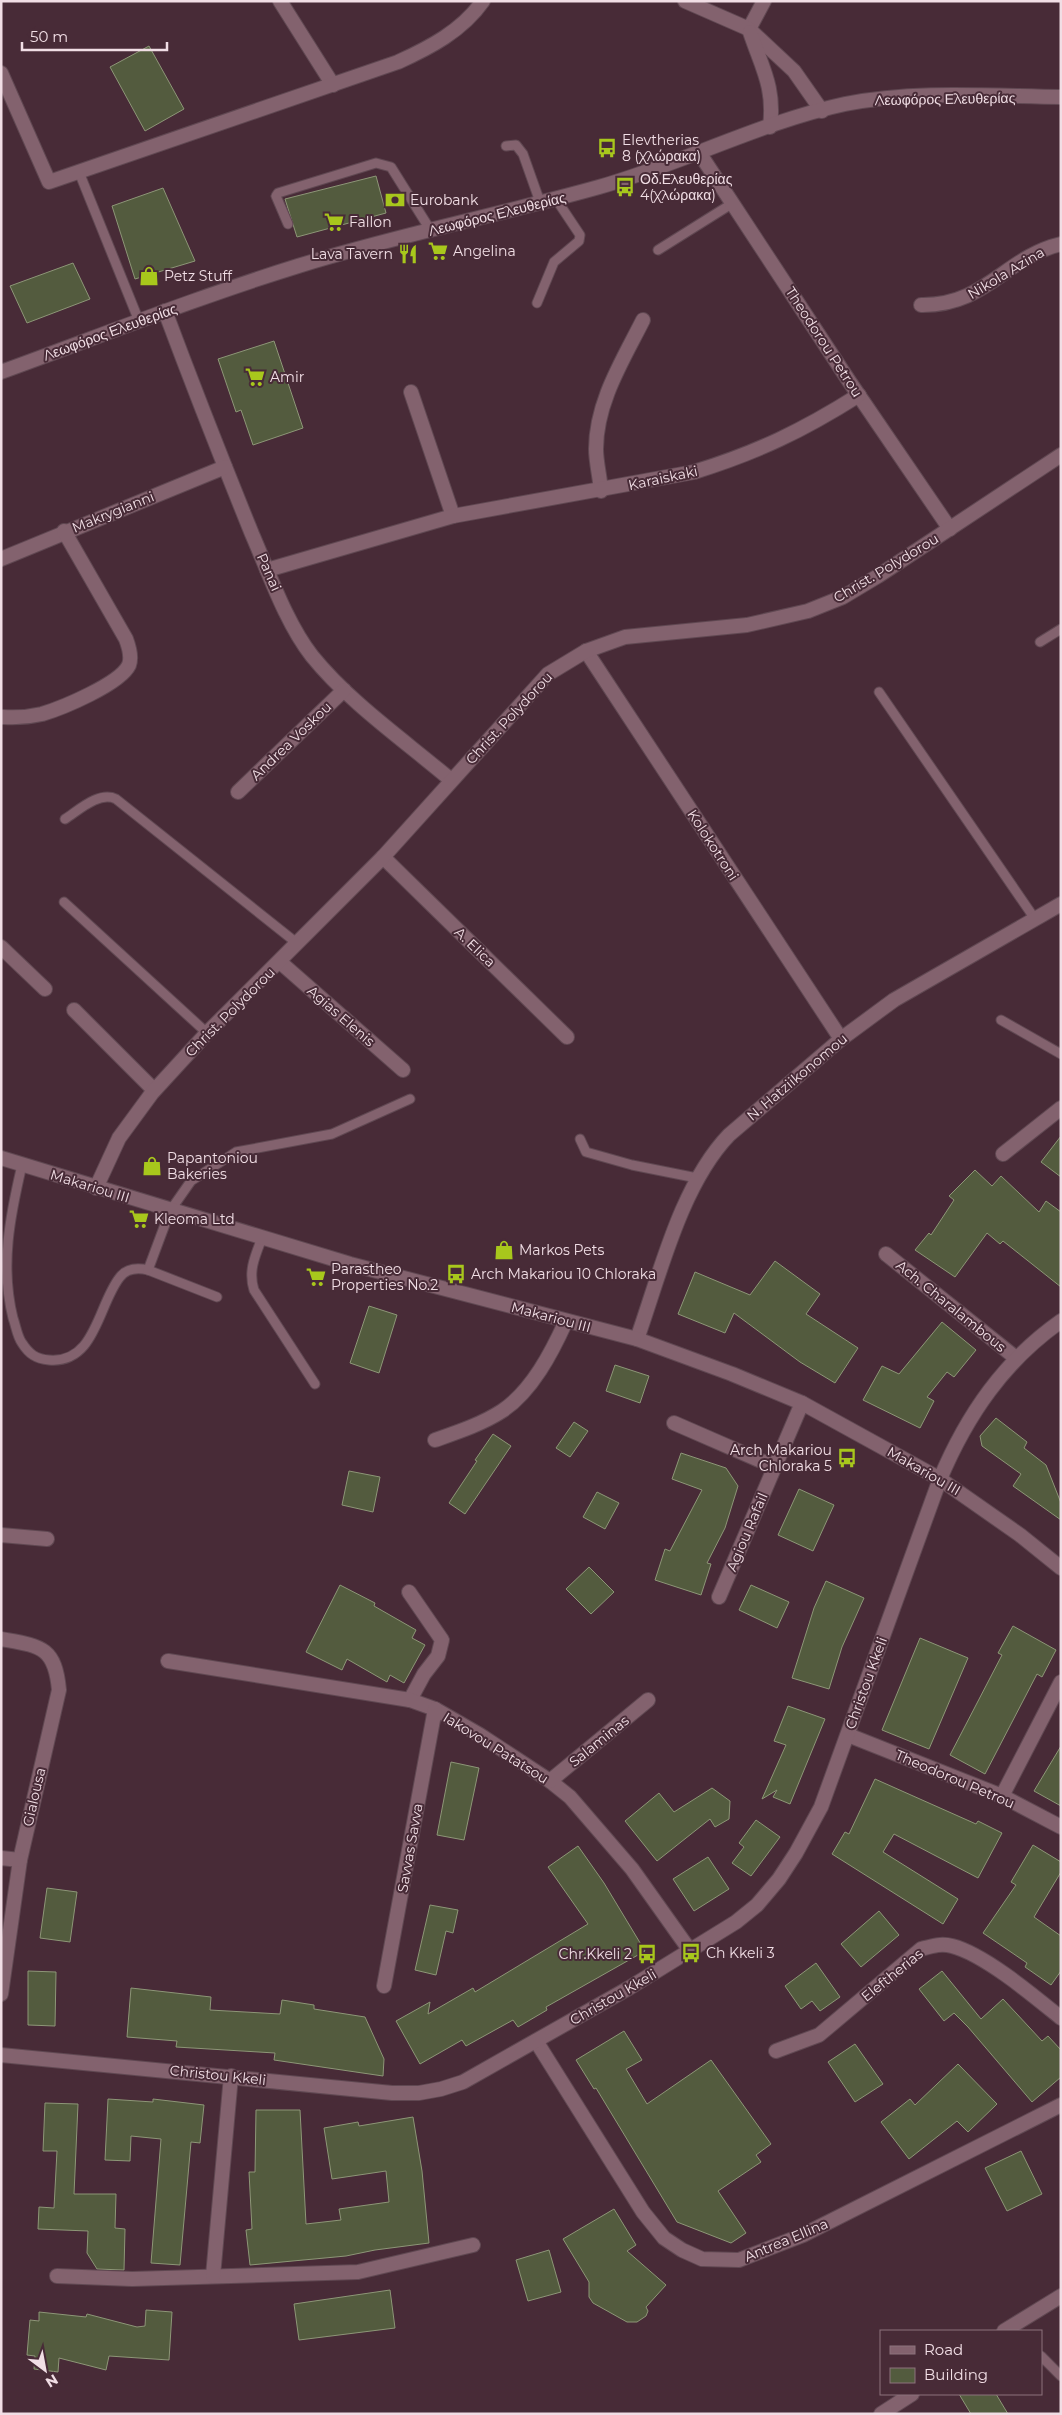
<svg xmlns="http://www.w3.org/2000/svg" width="1062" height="2415" font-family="Montserrat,sans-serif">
<rect width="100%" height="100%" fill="#482b37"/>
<!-- building -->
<g fill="#535b3e" stroke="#8d9677">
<polygon points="149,46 184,109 145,131 110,67"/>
<polygon points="376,176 386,213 297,237 285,199"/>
<polygon points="163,188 195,261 135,279 112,206"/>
<polygon points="73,263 90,299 27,323 10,286"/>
<polygon points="274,341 303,428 253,445 241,410 236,412 218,359"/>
<polygon points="1061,1136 1061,1177 1041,1162"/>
<polygon points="975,1170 992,1186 1001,1176 1039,1212 1046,1201 1061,1212 1061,1287 1003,1241 1000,1244 987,1233 955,1277 915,1250 929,1233 931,1235 954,1200 949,1196"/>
<polygon points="775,1261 820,1294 806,1314 858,1348 835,1383 800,1362 734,1313 725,1333 678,1314 695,1272 750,1295"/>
<polygon points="369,1306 397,1315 379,1373 350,1363"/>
<polygon points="942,1322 976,1350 954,1377 947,1372 927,1397 934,1401 920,1428 863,1400 882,1366 899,1374"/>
<polygon points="615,1365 649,1376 640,1403 606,1391"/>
<polygon points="996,1418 1027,1442 1024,1448 1046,1465 1061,1503 1061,1520 1013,1486 1021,1474 982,1446 980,1436"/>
<polygon points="574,1422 588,1431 570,1457 556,1448"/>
<polygon points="493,1434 511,1446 465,1514 449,1503 477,1461 475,1460"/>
<polygon points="681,1453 726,1468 738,1486 725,1528 707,1563 711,1564 701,1595 655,1580 665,1549 670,1551 702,1490 672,1479"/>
<polygon points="349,1471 380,1477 373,1512 342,1505"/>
<polygon points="799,1489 834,1505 813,1551 778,1535"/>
<polygon points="597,1492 619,1503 605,1529 583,1517"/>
<polygon points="589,1567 614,1592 591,1614 566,1589"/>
<polygon points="826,1581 864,1598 842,1647 829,1689 792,1678 814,1608"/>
<polygon points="340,1585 375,1603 374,1606 416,1630 412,1638 425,1645 404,1683 390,1675 387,1682 347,1659 342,1670 306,1652"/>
<polygon points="751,1585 789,1602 777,1628 739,1610"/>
<polygon points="1013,1626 1056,1650 1042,1677 1037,1674 985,1774 950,1755 1002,1655 998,1653"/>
<polygon points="920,1638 968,1658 929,1749 882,1730"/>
<polygon points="788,1706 825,1719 790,1804 773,1797 777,1790 762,1799 786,1745 774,1741"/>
<polygon points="1061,1746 1061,1806 1034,1791"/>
<polygon points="451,1762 479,1768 464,1840 437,1835"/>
<polygon points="875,1779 976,1824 978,1821 1002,1833 978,1878 894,1834 883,1852 958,1899 943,1924 832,1854 845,1832 849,1834"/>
<polygon points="712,1788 730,1801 729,1819 715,1827 710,1819 657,1861 625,1821 659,1793 674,1812"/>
<polygon points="756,1820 780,1837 751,1876 732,1863 744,1847 739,1843"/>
<polygon points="1033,1845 1061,1862 1061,1872 1034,1917 1061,1936 1061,1971 1051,1985 1025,1967 1027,1963 983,1933 1016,1885 1011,1882"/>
<polygon points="578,1846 604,1883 645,1951 546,2007 547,2010 518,2027 513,2020 466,2046 462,2040 420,2064 396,2021 430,2002 428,2014 473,1988 475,1992 588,1924 548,1867"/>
<polygon points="708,1857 729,1889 694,1911 673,1879"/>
<polygon points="47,1888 77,1892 70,1942 40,1938"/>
<polygon points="430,1905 458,1910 453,1933 446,1931 436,1975 415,1970"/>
<polygon points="879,1911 899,1935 861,1967 841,1944"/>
<polygon points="816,1963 840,1997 820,2011 812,2001 801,2009 785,1986"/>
<polygon points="28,1971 56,1972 55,2026 28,2025"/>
<polygon points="942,1971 981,2019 1003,1999 1042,2041 1048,2036 1061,2050 1061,2077 1032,2102 968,2027 954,2013 944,2021 919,1989"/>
<polygon points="131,1988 211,1997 210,2010 280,2014 282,2000 314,2005 314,2009 365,2017 384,2059 383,2076 274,2060 275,2053 176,2047 177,2041 127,2037"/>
<polygon points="624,2031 642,2060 626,2069 647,2104 711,2060 771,2144 756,2155 761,2162 718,2191 746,2233 731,2243 677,2222 596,2088 594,2089 576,2060"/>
<polygon points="855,2044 883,2084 855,2102 828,2062"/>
<polygon points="958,2064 997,2104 968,2132 957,2121 909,2159 881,2122 910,2099 915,2105"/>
<polygon points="108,2099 153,2102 153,2099 204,2105 200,2143 191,2142 180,2265 151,2263 161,2139 131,2136 130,2161 105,2160"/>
<polygon points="45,2103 78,2104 74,2194 116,2194 115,2228 125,2229 124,2270 97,2269 87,2253 88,2231 38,2229 39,2207 54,2208 57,2151 43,2151"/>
<polygon points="256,2110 300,2110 306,2224 341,2220 339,2209 389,2202 386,2171 332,2179 324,2128 358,2122 359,2126 413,2117 422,2171 429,2243 375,2250 346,2256 250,2265 246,2230 252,2229 249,2172 255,2172"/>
<polygon points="1021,2151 1042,2194 1007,2211 985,2168"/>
<polygon points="614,2209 636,2245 627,2251 666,2285 646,2307 648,2311 646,2316 637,2322 627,2322 593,2303 589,2297 589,2282 563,2239"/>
<polygon points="549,2250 561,2292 528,2301 516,2260"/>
<polygon points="390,2290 395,2328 299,2340 294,2304"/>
<polygon points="146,2310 172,2312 169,2360 109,2356 106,2370 59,2358 58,2372 34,2369 35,2356 27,2355 30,2320 39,2321 39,2312 86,2317 87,2314 137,2327 145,2326"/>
<polygon points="959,2394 996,2394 1008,2414 971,2414"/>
</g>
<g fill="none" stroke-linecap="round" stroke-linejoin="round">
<defs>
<g id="service">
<polyline points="506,146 516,145 523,154 540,202"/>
<polyline points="79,172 139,321"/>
<polyline points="288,224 276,196 278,193 376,163 391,167 431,231"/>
<polyline points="658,250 733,203"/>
<polyline points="537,303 554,262 579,241 580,235 556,199"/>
<polyline points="1040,642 1061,629"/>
<polyline points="879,692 1035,919"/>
<path d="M65,819C79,810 99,791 116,799L298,944"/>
<polyline points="64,902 207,1033"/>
<polyline points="1001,1020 1061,1054"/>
<polyline points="580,1139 586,1152 632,1165 697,1178"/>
<path d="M22,1165C10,1216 0,1266 13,1318C16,1326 17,1336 22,1343C29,1354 36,1359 49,1360C96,1364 98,1304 120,1277C127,1268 139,1268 148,1270L217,1297"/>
<path d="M262,1238C255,1256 248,1271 254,1290L315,1384"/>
<polyline points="148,1270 170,1211 191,1181 236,1152 332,1134 410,1099"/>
<polyline points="1041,2356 1061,2376"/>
</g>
<g id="minor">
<polyline points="280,1 333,85"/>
<polyline points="749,29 764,1"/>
<path d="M1,73L49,182L398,62C429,48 462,31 483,1"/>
<polyline points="700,154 849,381 950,529"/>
<path d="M921,305C986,306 1005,257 1061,244"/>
<path d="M165,311C193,386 222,460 252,534C269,573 286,623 312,656C350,703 405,741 451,780"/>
<polyline points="411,392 453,516"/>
<path d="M601,491C600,477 596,462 596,449C596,402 623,360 643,320"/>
<polyline points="1,559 225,467"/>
<path d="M267,570L453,516L694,472C758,452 802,431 859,395"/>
<polyline points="586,651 841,1039"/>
<path d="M3,717C17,718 29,717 42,714C62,708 120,684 129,665C132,657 129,647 126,639L64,531"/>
<polyline points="238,792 344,690"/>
<polyline points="383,857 567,1037"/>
<polyline points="1,947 45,989"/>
<polyline points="280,962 403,1070"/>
<polyline points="74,1010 154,1090"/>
<polyline points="1003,1154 1061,1108"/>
<polyline points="96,1188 119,1138 152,1093 207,1033 383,857 548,674 586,651 625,637 747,625 808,611 843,597 878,576 1061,455"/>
<polyline points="886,1254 1016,1358"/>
<path d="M637,1339C660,1274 681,1185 729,1135L841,1039L894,1000L1061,904"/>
<polyline points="674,1423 775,1467"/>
<path d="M435,1440C458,1432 482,1424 502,1411C532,1391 552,1352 566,1321"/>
<path d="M940,1479C967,1415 1004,1361 1061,1321"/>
<polyline points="1,1535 47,1539"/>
<polyline points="409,1592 442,1640 438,1656 424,1674 410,1700"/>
<polyline points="719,1597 802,1403"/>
<path d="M1,1639C40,1646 55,1646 59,1690L20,1860L1,1994"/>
<polyline points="168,1661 410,1700 435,1709 480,1735 550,1781 570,1797 632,1869 691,1952"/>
<polyline points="848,1735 1002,1796 1061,1827"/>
<polyline points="550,1781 648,1700"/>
<polyline points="1002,1796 1061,1682"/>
<polyline points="1,1858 20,1860"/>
<polyline points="384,1986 435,1709"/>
<polyline points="536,2041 643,2212 664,2238 682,2250 702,2259 739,2260 803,2235 1061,2105"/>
<path d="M776,2051L819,2035L921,1949C932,1946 941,1943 952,1946C984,1954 1034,1996 1061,2018"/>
<polyline points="57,2276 132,2279 358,2272 473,2245"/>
<polyline points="213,2276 231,2076"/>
<polyline points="1004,2331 1061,2296"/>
<polyline points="881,2414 912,2394"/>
</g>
<g id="tertiary">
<polyline points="685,1 749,29 794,71 822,111"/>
<path d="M750,32C762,68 775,87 770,127"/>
<polyline points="1,2055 392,2093 419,2093 441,2089 463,2082 629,1988 736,1922 757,1905 779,1879 796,1853 821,1807 940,1479"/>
</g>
<g id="secondary">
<path d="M1,372C100,336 198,297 298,266C397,235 499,215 599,187C681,164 761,122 845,104C915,90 990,96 1061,97"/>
<polyline points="1,1158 350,1264 637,1339 732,1374 802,1403 940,1479 1020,1535 1061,1568"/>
</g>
</defs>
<!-- service casing -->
<use href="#service" stroke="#604852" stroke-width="11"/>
<!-- minor casing -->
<use href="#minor" stroke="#604852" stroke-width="16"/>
<!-- tertiary casing -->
<use href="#tertiary" stroke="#604852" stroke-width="16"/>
<!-- secondary casing -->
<use href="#secondary" stroke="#604852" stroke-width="16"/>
<!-- service -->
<use href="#service" stroke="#83626e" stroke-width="9"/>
<!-- minor -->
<use href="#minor" stroke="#83626e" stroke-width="14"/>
<!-- tertiary -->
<use href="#tertiary" stroke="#83626e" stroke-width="14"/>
<!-- secondary -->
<use href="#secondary" stroke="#83626e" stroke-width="14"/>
</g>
<!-- icons -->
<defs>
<symbol id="bus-bare" viewBox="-9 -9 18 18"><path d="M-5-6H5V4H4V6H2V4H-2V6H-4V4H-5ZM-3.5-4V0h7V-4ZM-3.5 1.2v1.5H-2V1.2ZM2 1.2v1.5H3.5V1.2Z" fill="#a8c71c" stroke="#482b37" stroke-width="2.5" paint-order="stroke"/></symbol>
<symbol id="bank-bare" viewBox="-9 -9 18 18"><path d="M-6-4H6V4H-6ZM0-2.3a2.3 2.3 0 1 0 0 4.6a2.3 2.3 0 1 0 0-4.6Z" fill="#a8c71c" stroke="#482b37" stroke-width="2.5" paint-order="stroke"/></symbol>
<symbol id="supermarket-bare" viewBox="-9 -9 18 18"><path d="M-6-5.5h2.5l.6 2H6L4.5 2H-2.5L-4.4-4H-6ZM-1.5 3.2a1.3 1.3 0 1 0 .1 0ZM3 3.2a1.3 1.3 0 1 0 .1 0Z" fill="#a8c71c" stroke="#482b37" stroke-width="2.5" paint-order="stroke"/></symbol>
<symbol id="restaurant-bare" viewBox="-9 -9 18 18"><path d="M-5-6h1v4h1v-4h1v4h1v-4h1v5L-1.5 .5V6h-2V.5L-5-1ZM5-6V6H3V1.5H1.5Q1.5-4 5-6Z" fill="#a8c71c" stroke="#482b37" stroke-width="2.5" paint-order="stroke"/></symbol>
<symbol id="shop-bare" viewBox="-9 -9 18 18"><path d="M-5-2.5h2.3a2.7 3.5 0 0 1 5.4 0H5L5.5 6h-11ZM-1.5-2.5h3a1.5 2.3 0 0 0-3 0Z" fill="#a8c71c" stroke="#482b37" stroke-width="2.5" paint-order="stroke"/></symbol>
</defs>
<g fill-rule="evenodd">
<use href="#bus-bare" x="593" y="134" width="28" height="28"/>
<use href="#bus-bare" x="611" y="173" width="28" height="28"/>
<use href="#bank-bare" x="381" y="186" width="28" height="28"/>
<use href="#supermarket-bare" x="320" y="208" width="28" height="28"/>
<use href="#supermarket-bare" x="424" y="237" width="28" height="28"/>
<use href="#restaurant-bare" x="394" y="240" width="28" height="28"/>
<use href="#shop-bare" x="135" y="262" width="28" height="28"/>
<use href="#supermarket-bare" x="241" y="363" width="28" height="28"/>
<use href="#shop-bare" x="138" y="1152" width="28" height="28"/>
<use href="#supermarket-bare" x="125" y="1205" width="28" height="28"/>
<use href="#shop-bare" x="490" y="1236" width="28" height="28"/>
<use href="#bus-bare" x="442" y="1260" width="28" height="28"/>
<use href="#supermarket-bare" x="302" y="1263" width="28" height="28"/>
<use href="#bus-bare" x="833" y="1444" width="28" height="28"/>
<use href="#bus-bare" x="677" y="1939" width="28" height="28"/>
<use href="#bus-bare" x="633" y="1940" width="28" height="28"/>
</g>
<g text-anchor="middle" stroke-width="4" stroke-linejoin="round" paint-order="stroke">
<!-- street labels -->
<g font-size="14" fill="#f1dee5" stroke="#482b37">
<text transform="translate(945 99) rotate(-1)" y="5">Λεωφόρος Ελευθερίας</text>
<text transform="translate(497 214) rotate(-14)" y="5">Λεωφόρος Ελευθερίας</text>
<text transform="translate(1006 273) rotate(-31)" y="5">Nikola Azina</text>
<text transform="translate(110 332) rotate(-20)" y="5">Λεωφόρος Ελευθερίας</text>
<text transform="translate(824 342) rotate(57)" y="5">Theodorou Petrou</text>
<text transform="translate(663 478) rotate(-12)" y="5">Karaiskaki</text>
<text transform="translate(113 512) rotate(-22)" y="5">Makrygianni</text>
<text transform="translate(886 568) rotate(-31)" y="5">Christ. Polydorou</text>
<text transform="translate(269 572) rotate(66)" y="5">Panai</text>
<text transform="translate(509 718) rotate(-47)" y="5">Christ. Polydorou</text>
<text transform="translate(291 741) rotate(-44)" y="5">Andrea Voskou</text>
<text transform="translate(713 845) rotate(57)" y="5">Kolokotroni</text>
<text transform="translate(475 947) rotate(44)" y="5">A. Elica</text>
<text transform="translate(230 1012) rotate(-45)" y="5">Christ. Polydorou</text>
<text transform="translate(341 1016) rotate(41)" y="5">Agias Elenis</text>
<text transform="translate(797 1077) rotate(-40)" y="5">N. Hatziikonomou</text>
<text transform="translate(90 1186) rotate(17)" y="5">Makariou III</text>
<text transform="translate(951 1306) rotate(39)" y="5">Ach. Charalambous</text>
<text transform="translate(551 1317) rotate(15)" y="5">Makariou III</text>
<text transform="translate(924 1471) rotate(30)" y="5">Makariou III</text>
<text transform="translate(747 1532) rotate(-67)" y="5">Agiou Rafail</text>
<text transform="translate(866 1683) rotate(-70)" y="5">Christou Kkeli</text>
<text transform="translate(599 1741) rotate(-39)" y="5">Salaminas</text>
<text transform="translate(496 1748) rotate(32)" y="5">Iakovou Patatsou</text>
<text transform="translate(955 1779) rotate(23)" y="5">Theodorou Petrou</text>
<text transform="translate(34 1797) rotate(-77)" y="5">Gialousa</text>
<text transform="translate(410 1848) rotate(-80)" y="5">Savvas Savva</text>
<text transform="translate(892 1975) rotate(-39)" y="5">Eleftherias</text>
<text transform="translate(613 1997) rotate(-30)" y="5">Christou Kkeli</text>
<text transform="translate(218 2075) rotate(6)" y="5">Christou Kkeli</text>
<text transform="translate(786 2240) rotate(-23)" y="5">Antrea Ellina</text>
</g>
<!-- poi labels -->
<g font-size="14" fill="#f1dee5" stroke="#482b37" text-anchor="start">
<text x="622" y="145">Elevtherias<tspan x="622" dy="16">8 (Χλώρακα)</tspan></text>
<text x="640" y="184">Οδ.Ελευθερίας<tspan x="640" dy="16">4(Χλώρακα)</tspan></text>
<text x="410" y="205">Eurobank</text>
<text x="349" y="227">Fallon</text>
<text x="453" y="256">Angelina</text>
<text x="393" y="259" text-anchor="end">Lava Tavern</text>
<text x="164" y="281">Petz Stuff</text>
<text x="270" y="382">Amir</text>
<text x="167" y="1163">Papantoniou<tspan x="167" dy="16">Bakeries</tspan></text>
<text x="154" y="1224">Kleoma Ltd</text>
<text x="519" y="1255">Markos Pets</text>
<text x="331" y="1274">Parastheo<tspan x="331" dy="16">Properties No.2</tspan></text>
<text x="471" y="1279">Arch Makariou 10 Chloraka</text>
<text x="832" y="1455" text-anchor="end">Arch Makariou<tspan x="832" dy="16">Chloraka 5</tspan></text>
<text x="706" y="1958">Ch Kkeli 3</text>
<text x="632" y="1959" text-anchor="end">Chr.Kkeli 2</text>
</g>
</g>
<!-- border -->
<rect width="1062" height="2415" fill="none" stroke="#f1dee5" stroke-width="5"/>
<!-- legend -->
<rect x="880" y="2330" width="162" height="65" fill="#482b37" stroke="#8c737d"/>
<rect x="890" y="2346" width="25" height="8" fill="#83626e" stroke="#8c737d"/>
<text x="924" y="2355" font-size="15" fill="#f1dee5">Road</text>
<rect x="890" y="2368" width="25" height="15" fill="#535b3e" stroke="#8c737d"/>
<text x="924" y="2380" font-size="15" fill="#f1dee5">Building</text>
<!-- north arrow -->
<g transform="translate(45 2370) rotate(148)" stroke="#482b37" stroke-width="4" paint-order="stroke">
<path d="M0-4L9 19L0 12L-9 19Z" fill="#f1dee5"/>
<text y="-8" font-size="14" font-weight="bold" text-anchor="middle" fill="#f1dee5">N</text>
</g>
<!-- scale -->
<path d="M22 42v8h145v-8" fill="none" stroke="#f1dee5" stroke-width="2.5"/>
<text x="30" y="42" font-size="15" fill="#f1dee5" stroke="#482b37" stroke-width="4" paint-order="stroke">50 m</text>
</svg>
